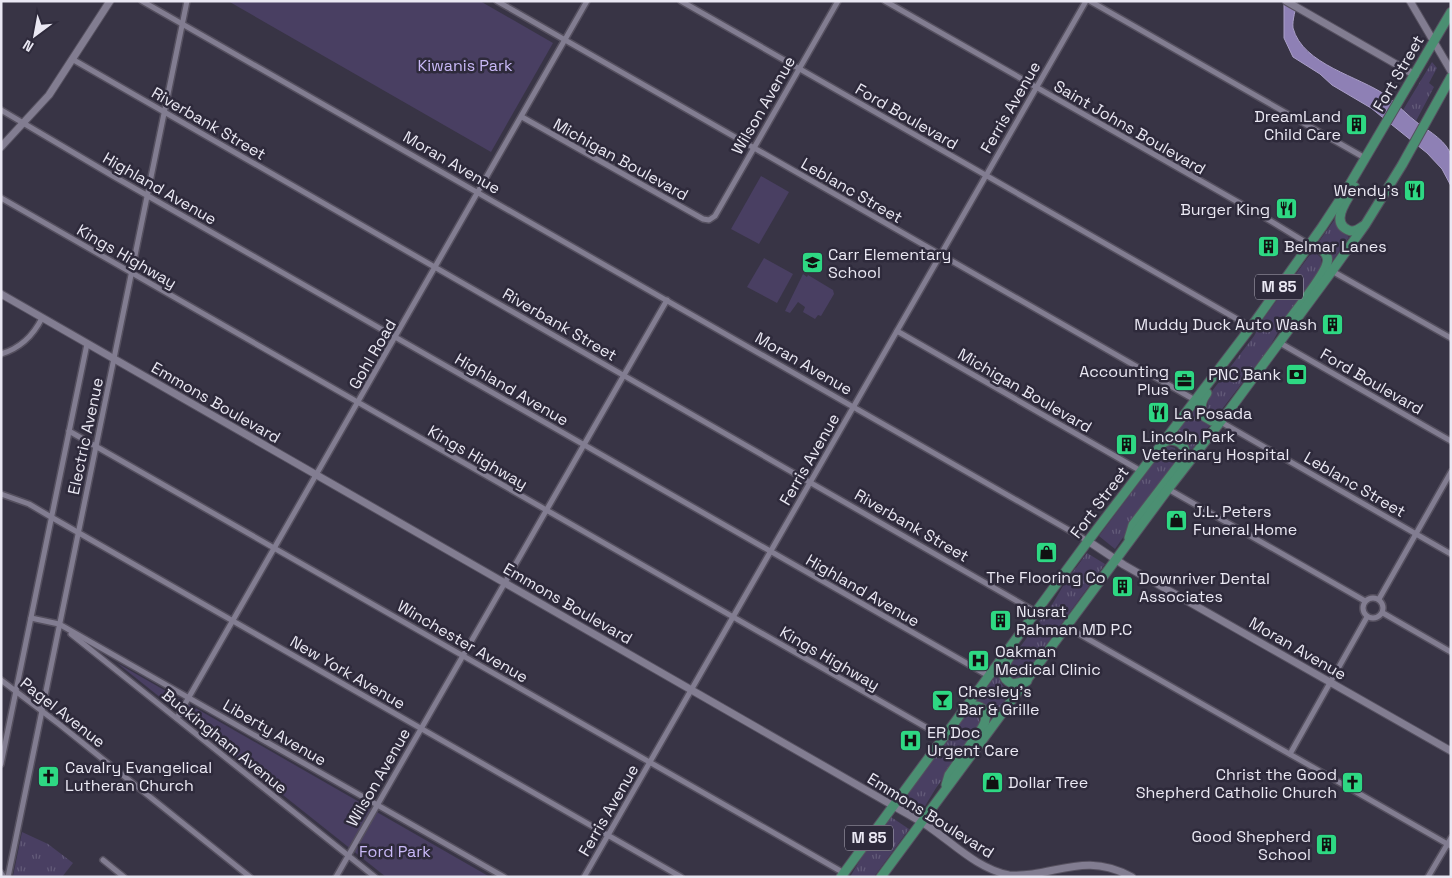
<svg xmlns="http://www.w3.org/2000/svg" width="1452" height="878" font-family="'Space Grotesk',sans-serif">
<defs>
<pattern id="grass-tufts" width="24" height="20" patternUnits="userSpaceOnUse" patternTransform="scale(1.25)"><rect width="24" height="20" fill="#493f62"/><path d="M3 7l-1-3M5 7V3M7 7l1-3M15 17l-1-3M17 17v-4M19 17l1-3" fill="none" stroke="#635b79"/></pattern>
</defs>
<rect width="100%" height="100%" fill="#383445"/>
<!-- grass -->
<g fill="url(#grass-tufts)">
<polygon points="1432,62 1437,68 1429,83 1434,87 1416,121 1403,110"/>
<polygon points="1335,219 1338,229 1349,237 1333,260 1329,250 1318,243"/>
<polygon points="1314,253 1317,254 1321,258 1322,269 1300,302 1279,330 1269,348 1219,413 1216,415 1210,414 1207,409 1209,395 1254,336 1264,318 1309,256"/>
<polygon points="1196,407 1202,420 1210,425 1189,453 1174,436"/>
<polygon points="1168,446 1175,448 1177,460 1115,549 1099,536 1165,448"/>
<polygon points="1087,553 1105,564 1021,679 1018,680 1012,680 1008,671 1011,659 1053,603 1066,581"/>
<polygon points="997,674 1003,686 1012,691 992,717 985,706 977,701"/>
<polygon points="972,711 978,713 980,726 974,737 936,788 922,811 904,799 905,798 966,715"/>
<polygon points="891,817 909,829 874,877 850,877 866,850"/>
<polygon points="22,832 48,844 73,863 62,877 13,876"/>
</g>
<!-- green -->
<g fill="#493f62">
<polygon points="228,1 480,1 553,43 491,152"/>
<polygon points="761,176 789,192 759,244 731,229"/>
<polygon points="764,258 793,274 777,303 747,287"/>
<polygon points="803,274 807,277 808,275 833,290 834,294 821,316 818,315 815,319 803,312 805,307 798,302 790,313 785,311"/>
<polygon points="117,663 490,877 386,877"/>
</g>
<!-- water -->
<path fill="#8e80b5" stroke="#aa9fc8" d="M1284,1H1297C1296,9 1292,20 1293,28C1303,65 1359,76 1387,96C1398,105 1407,115 1419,124C1429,131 1448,142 1451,156C1452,165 1451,177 1451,186L1442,169L1427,153L1371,108L1332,85L1320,74L1293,57L1284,38Z"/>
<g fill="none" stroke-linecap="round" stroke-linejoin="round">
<defs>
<g id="minor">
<polyline points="142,1 1088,541"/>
<polyline points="497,1 1195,400"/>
<polyline points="681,1 1251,327"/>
<polyline points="885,1 1259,214 1310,245"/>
<polyline points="1090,1 1365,158"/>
<polyline points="72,59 1036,612"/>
<polyline points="1,110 113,176 989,676"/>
<polyline points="522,117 703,219 709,220 715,216 838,1"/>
<polyline points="1,198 943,737"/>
<polyline points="1332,271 1451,338"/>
<polyline points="897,331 1141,471"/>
<polyline points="1280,343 1451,441"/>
<path d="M1,354C21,348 33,336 42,318"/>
<polyline points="1221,422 1451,554"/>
<polyline points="69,431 844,873"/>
<polyline points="1168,489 1365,601"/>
<polyline points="1,494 29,504 51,517 681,877"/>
<circle cx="1373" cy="608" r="10"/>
<polyline points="1379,599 1451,472"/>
<polyline points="1383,613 1451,652"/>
<polyline points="31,618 59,624 504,877"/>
<polyline points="1067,627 1451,846"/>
<polyline points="71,634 375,877"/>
<polyline points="1,680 59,724 250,877"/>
<polyline points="177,718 587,1"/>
<polyline points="1290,754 1367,617"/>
<polyline points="1,764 87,344"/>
<polyline points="103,860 124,877"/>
<polyline points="1,873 4,877"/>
<polyline points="8,877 187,1"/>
<polyline points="336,877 667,300"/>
<polyline points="584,877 1086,1"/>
<polyline points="1428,877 1451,838"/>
</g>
<g id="tertiary">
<polyline points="1286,1 1415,75"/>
<polyline points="1410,1 1451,71"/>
<polyline points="1,147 49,95 110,1"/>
<path d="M1,294L892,805C905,813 919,820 932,829C956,846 979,869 1009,875C1054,878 1083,850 1132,877"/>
<polyline points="1088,541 1124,565 1451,751"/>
</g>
<g id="primary">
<path d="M1355,187C1349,197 1329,222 1348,230C1354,233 1359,229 1363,226"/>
<path d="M1287,323C1296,310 1325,275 1327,263C1330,252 1318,247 1310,245"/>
<path d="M1207,393C1201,401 1199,408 1205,417L1212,421L1223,416"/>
<path d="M1129,538L1133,525L1185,457C1187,446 1179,440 1169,440L1163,443"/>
<path d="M1013,652C1005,663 996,677 1013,684L1027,681"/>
<path d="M946,785L949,775L982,728C991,713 982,701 965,708"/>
<polyline points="841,877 1088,541 1251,327 1322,227 1347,189 1451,12"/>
<polyline points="881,877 1168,489 1228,412 1332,271 1365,225 1402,165 1451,77"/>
</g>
</defs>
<!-- minor casing -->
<use href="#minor" stroke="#55505f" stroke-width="8"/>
<!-- tertiary casing -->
<use href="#tertiary" stroke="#55505f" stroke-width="9"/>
<!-- primary casing -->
<use href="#primary" stroke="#55505f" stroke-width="11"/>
<!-- minor -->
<use href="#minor" stroke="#827d91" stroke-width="5"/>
<!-- tertiary -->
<use href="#tertiary" stroke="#827d91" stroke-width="7"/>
<!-- primary -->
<use href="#primary" stroke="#4b8f72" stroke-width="9"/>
</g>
<!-- icons -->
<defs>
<symbol id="building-square" viewBox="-11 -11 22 22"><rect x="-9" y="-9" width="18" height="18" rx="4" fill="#2ed883" stroke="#2e2a3b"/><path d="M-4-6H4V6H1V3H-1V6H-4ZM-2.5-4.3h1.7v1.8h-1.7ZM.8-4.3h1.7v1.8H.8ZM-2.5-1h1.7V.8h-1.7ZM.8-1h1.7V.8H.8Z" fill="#111"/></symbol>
<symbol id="restaurant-square" viewBox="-11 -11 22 22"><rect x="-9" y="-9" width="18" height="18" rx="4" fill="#2ed883" stroke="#2e2a3b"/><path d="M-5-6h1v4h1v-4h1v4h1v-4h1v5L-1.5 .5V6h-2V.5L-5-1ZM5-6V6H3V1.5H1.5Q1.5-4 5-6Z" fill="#111"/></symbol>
<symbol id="school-square" viewBox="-11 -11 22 22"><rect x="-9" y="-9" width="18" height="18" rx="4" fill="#2ed883" stroke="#2e2a3b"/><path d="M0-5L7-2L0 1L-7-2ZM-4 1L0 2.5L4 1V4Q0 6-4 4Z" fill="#111"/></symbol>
<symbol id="bank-square" viewBox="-11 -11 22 22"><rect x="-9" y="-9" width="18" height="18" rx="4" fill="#2ed883" stroke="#2e2a3b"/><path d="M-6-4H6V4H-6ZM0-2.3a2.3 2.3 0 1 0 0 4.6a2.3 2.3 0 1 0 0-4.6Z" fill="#111"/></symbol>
<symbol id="office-square" viewBox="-11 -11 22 22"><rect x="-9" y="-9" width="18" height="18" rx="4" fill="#2ed883" stroke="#2e2a3b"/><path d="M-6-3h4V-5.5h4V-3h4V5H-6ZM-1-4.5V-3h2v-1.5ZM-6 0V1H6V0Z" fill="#111"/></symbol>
<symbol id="shop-square" viewBox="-11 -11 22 22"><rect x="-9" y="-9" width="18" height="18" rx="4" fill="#2ed883" stroke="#2e2a3b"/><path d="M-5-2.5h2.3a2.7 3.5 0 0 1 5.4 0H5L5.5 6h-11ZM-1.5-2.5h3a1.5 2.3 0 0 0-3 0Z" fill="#111"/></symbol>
<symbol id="hospital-square" viewBox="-11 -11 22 22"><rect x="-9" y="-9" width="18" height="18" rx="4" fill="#2ed883" stroke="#2e2a3b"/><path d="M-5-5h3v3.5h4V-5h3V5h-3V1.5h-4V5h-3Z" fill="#111"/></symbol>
<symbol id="bar-square" viewBox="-11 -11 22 22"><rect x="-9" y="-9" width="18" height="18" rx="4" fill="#2ed883" stroke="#2e2a3b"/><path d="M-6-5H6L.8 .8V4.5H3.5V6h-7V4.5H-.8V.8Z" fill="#111"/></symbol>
<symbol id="church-square" viewBox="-11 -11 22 22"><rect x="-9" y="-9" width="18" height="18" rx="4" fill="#2ed883" stroke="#2e2a3b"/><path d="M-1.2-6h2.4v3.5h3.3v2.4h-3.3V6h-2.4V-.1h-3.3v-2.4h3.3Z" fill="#111"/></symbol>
</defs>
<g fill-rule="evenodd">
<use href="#building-square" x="1344" y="112" width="25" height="25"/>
<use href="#restaurant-square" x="1402" y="178" width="25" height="25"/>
<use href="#restaurant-square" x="1274" y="196" width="25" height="25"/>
<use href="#building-square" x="1256" y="234" width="25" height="25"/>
<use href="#school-square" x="800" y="250" width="25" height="25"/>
<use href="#building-square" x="1320" y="312" width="25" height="25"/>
<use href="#bank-square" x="1284" y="362" width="25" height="25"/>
<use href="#office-square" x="1172" y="368" width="25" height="25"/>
<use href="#restaurant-square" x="1146" y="400" width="25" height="25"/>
<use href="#building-square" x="1114" y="432" width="25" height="25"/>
<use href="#shop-square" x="1164" y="508" width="25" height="25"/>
<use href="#shop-square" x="1034" y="540" width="25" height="25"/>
<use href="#building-square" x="1110" y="574" width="25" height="25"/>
<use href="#building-square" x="988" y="608" width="25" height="25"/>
<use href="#hospital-square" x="966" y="648" width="25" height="25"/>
<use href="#bar-square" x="930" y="688" width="25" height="25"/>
<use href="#hospital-square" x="898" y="728" width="25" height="25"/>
<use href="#church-square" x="36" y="764" width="25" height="25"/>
<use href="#shop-square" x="980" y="770" width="25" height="25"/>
<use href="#church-square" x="1340" y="770" width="25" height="25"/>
<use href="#building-square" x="1314" y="832" width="25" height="25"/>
</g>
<g text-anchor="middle" stroke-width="5" stroke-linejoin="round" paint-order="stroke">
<!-- shield labels -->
<g fill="#2e2a3b" stroke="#b2afbc" stroke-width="1">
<rect x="1255" y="274.5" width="48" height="25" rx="4"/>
<rect x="845" y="825.5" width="48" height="25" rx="4"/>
</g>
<g font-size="15" font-weight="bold" fill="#eae8f3">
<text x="1279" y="292">M 85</text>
<text x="869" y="843">M 85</text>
</g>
<!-- park labels -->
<g font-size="16" fill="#c9b9f7" stroke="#2e2a3b">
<text x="465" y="71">Kiwanis Park</text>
<text x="395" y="857">Ford Park</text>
</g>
<!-- street labels -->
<g font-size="16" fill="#eae8f3" stroke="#2e2a3b">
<text transform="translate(1398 73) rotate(-60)" y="6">Fort Street</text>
<text transform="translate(763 105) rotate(-60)" y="6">Wilson Avenue</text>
<text transform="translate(1010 107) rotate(-60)" y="6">Ferris Avenue</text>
<text transform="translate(907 116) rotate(30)" y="6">Ford Boulevard</text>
<text transform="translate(209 123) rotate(30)" y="6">Riverbank Street</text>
<text transform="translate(1130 127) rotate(30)" y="6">Saint Johns Boulevard</text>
<text transform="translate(621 159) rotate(29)" y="6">Michigan Boulevard</text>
<text transform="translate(452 162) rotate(30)" y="6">Moran Avenue</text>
<text transform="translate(160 188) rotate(30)" y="6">Highland Avenue</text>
<text transform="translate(852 190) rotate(30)" y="6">Leblanc Street</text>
<text transform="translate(127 256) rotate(30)" y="6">Kings Highway</text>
<text transform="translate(560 324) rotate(30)" y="6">Riverbank Street</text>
<text transform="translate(372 354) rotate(-60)" y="6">Gohl Road</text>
<text transform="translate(804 363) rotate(30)" y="6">Moran Avenue</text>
<text transform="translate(1372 381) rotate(30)" y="6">Ford Boulevard</text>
<text transform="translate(512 389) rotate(30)" y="6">Highland Avenue</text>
<text transform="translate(1025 390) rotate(30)" y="6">Michigan Boulevard</text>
<text transform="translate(216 402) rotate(30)" y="6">Emmons Boulevard</text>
<text transform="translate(85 436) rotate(-78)" y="6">Electric Avenue</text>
<text transform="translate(478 457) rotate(30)" y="6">Kings Highway</text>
<text transform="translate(809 459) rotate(-60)" y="6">Ferris Avenue</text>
<text transform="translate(1355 484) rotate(30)" y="6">Leblanc Street</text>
<text transform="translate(1099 502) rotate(-53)" y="6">Fort Street</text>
<text transform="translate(912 525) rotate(30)" y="6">Riverbank Street</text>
<text transform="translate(863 590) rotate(30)" y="6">Highland Avenue</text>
<text transform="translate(568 603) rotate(30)" y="6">Emmons Boulevard</text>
<text transform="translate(463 641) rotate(30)" y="6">Winchester Avenue</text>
<text transform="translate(1298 648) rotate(30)" y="6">Moran Avenue</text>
<text transform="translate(830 658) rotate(30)" y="6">Kings Highway</text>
<text transform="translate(348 672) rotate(30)" y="6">New York Avenue</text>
<text transform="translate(63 712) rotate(38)" y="6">Pagel Avenue</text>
<text transform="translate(275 732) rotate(30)" y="6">Liberty Avenue</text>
<text transform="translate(225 741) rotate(39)" y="6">Buckingham Avenue</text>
<text transform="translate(378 777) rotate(-60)" y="6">Wilson Avenue</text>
<text transform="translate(608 810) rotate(-60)" y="6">Ferris Avenue</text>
<text transform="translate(931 815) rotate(32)" y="6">Emmons Boulevard</text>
</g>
<!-- poi labels -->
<g font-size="16" fill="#eae8f3" stroke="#2e2a3b" text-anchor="start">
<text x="1341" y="122" text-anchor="end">DreamLand<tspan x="1341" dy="18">Child Care</tspan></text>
<text x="1399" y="196" text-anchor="end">Wendy's</text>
<text x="1270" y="215" text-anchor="end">Burger King</text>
<text x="1284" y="252">Belmar Lanes</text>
<text x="828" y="260">Carr Elementary<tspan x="828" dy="18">School</tspan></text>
<text x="1317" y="330" text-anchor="end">Muddy Duck Auto Wash</text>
<text x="1169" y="377" text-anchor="end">Accounting<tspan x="1169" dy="18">Plus</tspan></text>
<text x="1281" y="380" text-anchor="end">PNC Bank</text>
<text x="1174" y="419">La Posada</text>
<text x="1142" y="442">Lincoln Park<tspan x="1142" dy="18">Veterinary Hospital</tspan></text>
<text x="1193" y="517">J.L. Peters<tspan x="1193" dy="18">Funeral Home</tspan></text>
<text x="1046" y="583" text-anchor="middle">The Flooring Co</text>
<text x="1139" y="584">Downriver Dental<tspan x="1139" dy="18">Associates</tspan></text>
<text x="1016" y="617">Nusrat<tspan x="1016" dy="18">Rahman MD P.C</tspan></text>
<text x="995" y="657">Oakman<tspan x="995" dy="18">Medical Clinic</tspan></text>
<text x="958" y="697">Chesley's<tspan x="958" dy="18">Bar &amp; Grille</tspan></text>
<text x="927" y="738">ER Doc<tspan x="927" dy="18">Urgent Care</tspan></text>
<text x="65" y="773">Cavalry Evangelical<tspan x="65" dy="18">Lutheran Church</tspan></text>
<text x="1337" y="780" text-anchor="end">Christ the Good<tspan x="1337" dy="18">Shepherd Catholic Church</tspan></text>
<text x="1008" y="788">Dollar Tree</text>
<text x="1311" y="842" text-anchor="end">Good Shepherd<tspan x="1311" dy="18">School</tspan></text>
</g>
</g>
<!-- border -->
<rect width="1452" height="878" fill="none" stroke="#eae8f3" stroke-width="5"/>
<!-- north arrow -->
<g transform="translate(35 35) rotate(212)" stroke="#2e2a3b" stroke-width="4" paint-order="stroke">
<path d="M0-4L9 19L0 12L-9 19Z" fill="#eae8f3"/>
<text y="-8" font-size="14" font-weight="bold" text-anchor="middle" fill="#eae8f3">N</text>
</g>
</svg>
